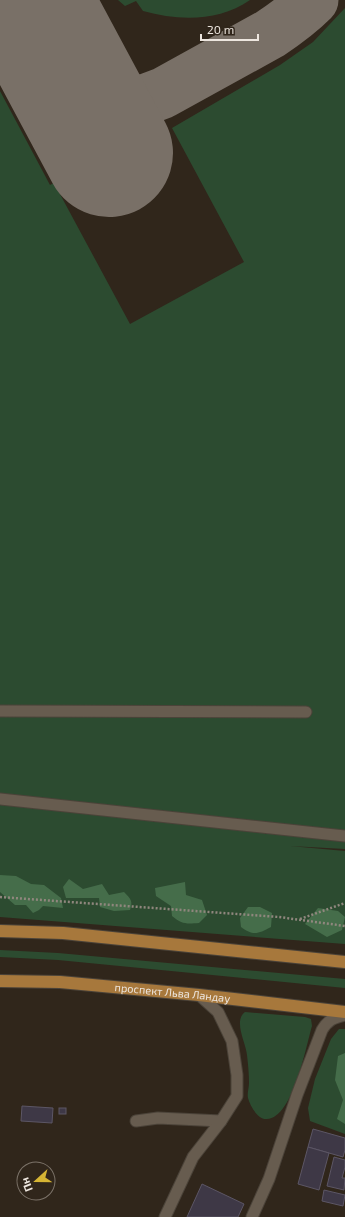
<svg xmlns="http://www.w3.org/2000/svg" width="345" height="1217" font-family="'Exo 2',sans-serif">
<rect width="100%" height="100%" fill="#30261b"/>
<!-- green -->
<g fill="#2c4b30">
<path d="M118,0H250C218,22 179,21 143,11L136,1L125,6Z"/>
<polygon points="345,8 345,849 290,846 345,851 345,944 0,917 0,91 50,185 54,183 130,324 244,262 172,128 280,65 313,42"/>
<polygon points="0,950 58,953 345,979 345,988 58,960 0,957"/>
<path d="M245,1012L305,1017L311,1019L312,1026C306,1046 293,1118 267,1119C258,1120 250,1106 248,1098C247,1093 249,1088 249,1083C249,1073 248,1064 247,1055C246,1043 233,1021 245,1012Z"/>
<polygon points="339,1029 345,1029 345,1134 310,1121 308,1108 315,1079 331,1039"/>
</g>
<!-- forest -->
<g fill="#456d4a">
<polygon points="0,875 16,876 31,884 44,885 61,898 63,908 43,906 39,910 33,913 26,905 15,905 0,892"/>
<path d="M69,879L83,889L102,884L109,895L124,892C131,899 133,901 130,910L114,911L100,907L99,898H66L63,887Z"/>
<path d="M185,882L186,895L202,900L207,915L199,923C185,924 182,924 172,916L171,906L156,896L155,888Z"/>
<path d="M248,907H260L272,913L271,927C258,934 253,936 241,927L240,918Z"/>
<polygon points="318,908 338,911 345,917 342,930 327,937 305,924"/>
<polygon points="345,1053 345,1124 337,1119 343,1100 335,1080 338,1056"/>
</g>
<g fill="none" stroke-linecap="round" stroke-linejoin="round">
<!-- taxiway -->
<path stroke="#797067" stroke-width="51" d="M47,37L80,80L101,96L128,101L147,99L163,93L270,34C285,24 300,13 313,0"/>
<!-- runway -->
<polyline stroke="#797067" stroke-width="128" points="27,0 109,153"/>
</g>
<!-- building -->
<g fill="#3e3846" stroke="#5c5665">
<polygon points="22,1106 53,1108 52,1123 21,1121"/>
<rect x="59" y="1108" width="7" height="6"/>
<polygon points="313,1129 345,1138 345,1150 343,1157 308,1147"/>
<polygon points="308,1147 329,1153 319,1190 298,1184"/>
<polygon points="334,1157 345,1160 345,1167 342,1178 345,1178 344,1190 327,1186"/>
<polygon points="202,1184 244,1204 238,1217 187,1217"/>
<polygon points="324,1190 345,1195 343,1206 322,1201"/>
</g>
<g fill="none" stroke-linecap="round" stroke-linejoin="round">
<defs>
<g id="lane">
<polyline points="0,711 306,712"/>
<polyline points="0,799 345,836"/>
<polyline points="136,1121 158,1118 221,1121"/>
<polyline points="165,1217 193,1157 221,1121 237,1096 237,1075 232,1041 218,1012 199,995"/>
<path d="M252,1217L269,1179L297,1095L322,1030C328,1020 333,1018 345,1015"/>
</g>
<g id="primary">
<polyline points="0,931 63,933 345,962"/>
<path id="s1" d="M0,981L60,982L199,995L345,1012"/>
</g>
</defs>
<!-- lane casing -->
<use href="#lane" stroke="#4b4339" stroke-width="13"/>
<!-- primary casing -->
<use href="#primary" stroke="#4b4339" stroke-width="14"/>
<!-- path -->
<g stroke="#90877e" stroke-width="2.5" stroke-dasharray="2 2" stroke-linecap="butt">
<polyline points="0,897 279,917 345,926"/>
<polyline points="300,919 345,903"/>
</g>
<!-- lane -->
<use href="#lane" stroke="#675c4f" stroke-width="11"/>
<!-- primary -->
<use href="#primary" stroke="#a7783c" stroke-width="12"/>
</g>
<g text-anchor="middle" stroke-width="3" stroke-linejoin="round" paint-order="stroke">
<!-- street labels -->
<g font-size="11" fill="#ede6df" stroke="#30261b">
<text dy="4" stroke="none"><textPath href="#s1" startOffset="173">проспект Льва Ландау</textPath></text>
</g>
</g>
<!-- north arrow -->
<g transform="translate(36 1181) rotate(249)"><circle r="19" fill="#30261b" stroke="#7c7369"/>
<path d="M0-3L7 15L0 10L-7 15Z" fill="#d6b534"/>
<text y="-6" font-size="11" font-weight="bold" text-anchor="middle" fill="#ede6df">Пн</text>
</g>
<!-- scale -->
<path d="M201 34v6h57v-6" fill="none" stroke="#ede6df" stroke-width="2"/>
<text x="207" y="34" font-size="12" fill="#ede6df" stroke="#30261b" stroke-width="3" paint-order="stroke">20 m</text>
</svg>
